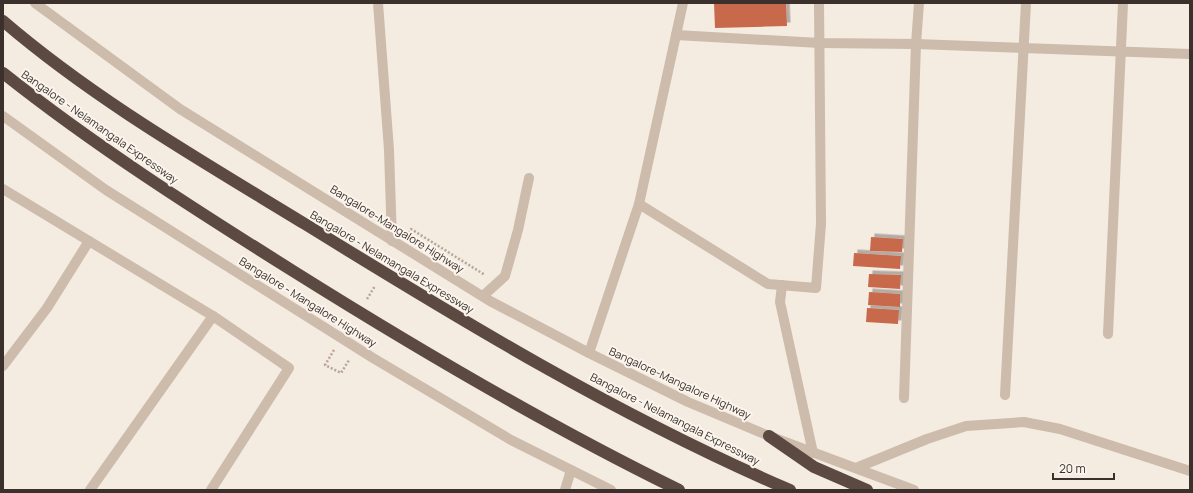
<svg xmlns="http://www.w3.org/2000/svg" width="1193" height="493" font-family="Manrope,sans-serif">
<defs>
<filter id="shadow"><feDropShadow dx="3.5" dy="-3.5" stdDeviation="0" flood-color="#0004"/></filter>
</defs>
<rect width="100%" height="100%" fill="#f4ebe1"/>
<!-- building -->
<g fill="#c8694b" filter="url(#shadow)">
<polygon points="714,3 786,3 787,26 715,28"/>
<polygon points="871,237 903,239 902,252 870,251"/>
<polygon points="854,253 901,256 900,269 853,266"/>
<polygon points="869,274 901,275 900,289 868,287"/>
<polygon points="869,292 900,294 900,307 868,305"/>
<polygon points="867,308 899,310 898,324 866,322"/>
</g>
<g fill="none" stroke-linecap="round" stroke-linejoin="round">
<!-- path -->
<g stroke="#b9a596" stroke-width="2.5" stroke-dasharray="2 2" stroke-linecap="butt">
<polyline points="409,233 411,229 485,275"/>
<polyline points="367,299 375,286"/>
<polyline points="334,350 325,365 341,373 349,360"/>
</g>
<!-- minor -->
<g stroke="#cdbbac" stroke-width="10">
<polyline points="35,3 180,109 490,301 589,353 688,402 769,436 914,490"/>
<polyline points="378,3 389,150 392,241"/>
<polyline points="676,35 820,43 916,44 1190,54"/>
<polyline points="3,116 106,190 373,358 511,440 611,490"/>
<polyline points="3,189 213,316 289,368 211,490"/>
<polyline points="639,204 768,284 816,288 821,224 819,3"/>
<polyline points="782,285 780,302 813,453"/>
<polyline points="483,296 505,276 518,230 529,178"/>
<polyline points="1108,334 1123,3"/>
<polyline points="589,353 639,204 683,3"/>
<polyline points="3,366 47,308 89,241"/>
<polyline points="1005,395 1026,3"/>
<polyline points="904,398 916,44 919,3"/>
<polyline points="856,468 927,439 966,426 1024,422 1060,429 1190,471"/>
<polyline points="90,490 213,316"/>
<polyline points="565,490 571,470"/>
</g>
<!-- highway -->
<g stroke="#5c4a42" stroke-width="12">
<path d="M3,21C95,100 202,161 305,224C462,321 620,417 790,490"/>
<path d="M3,73C95,146 194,209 293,271C419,350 546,425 679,490"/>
<polyline points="769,436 814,467 867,490"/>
</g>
</g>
<g text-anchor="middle" stroke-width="4" stroke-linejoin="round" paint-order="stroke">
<!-- street labels -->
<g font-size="11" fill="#3b302b" stroke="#fbf5ee">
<text transform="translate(100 127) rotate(35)" y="4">Bangalore - Nelamangala Expressway</text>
<text transform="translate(397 229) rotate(32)" y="4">Bangalore-Mangalore Highway</text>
<text transform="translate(392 262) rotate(31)" y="4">Bangalore - Nelamangala Expressway</text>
<text transform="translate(308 302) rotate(32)" y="4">Bangalore - Mangalore Highway</text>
<text transform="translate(680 383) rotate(25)" y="4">Bangalore-Mangalore Highway</text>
<text transform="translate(675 419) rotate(27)" y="4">Bangalore - Nelamangala Expressway</text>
</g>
</g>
<!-- border -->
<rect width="1193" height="493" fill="none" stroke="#3b302b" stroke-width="8"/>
<!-- scale -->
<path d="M1053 473v6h61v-6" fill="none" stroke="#3b302b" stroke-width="2"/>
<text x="1059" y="473" font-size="12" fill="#3b302b" stroke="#fbf5ee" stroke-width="3" paint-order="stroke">20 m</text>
</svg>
